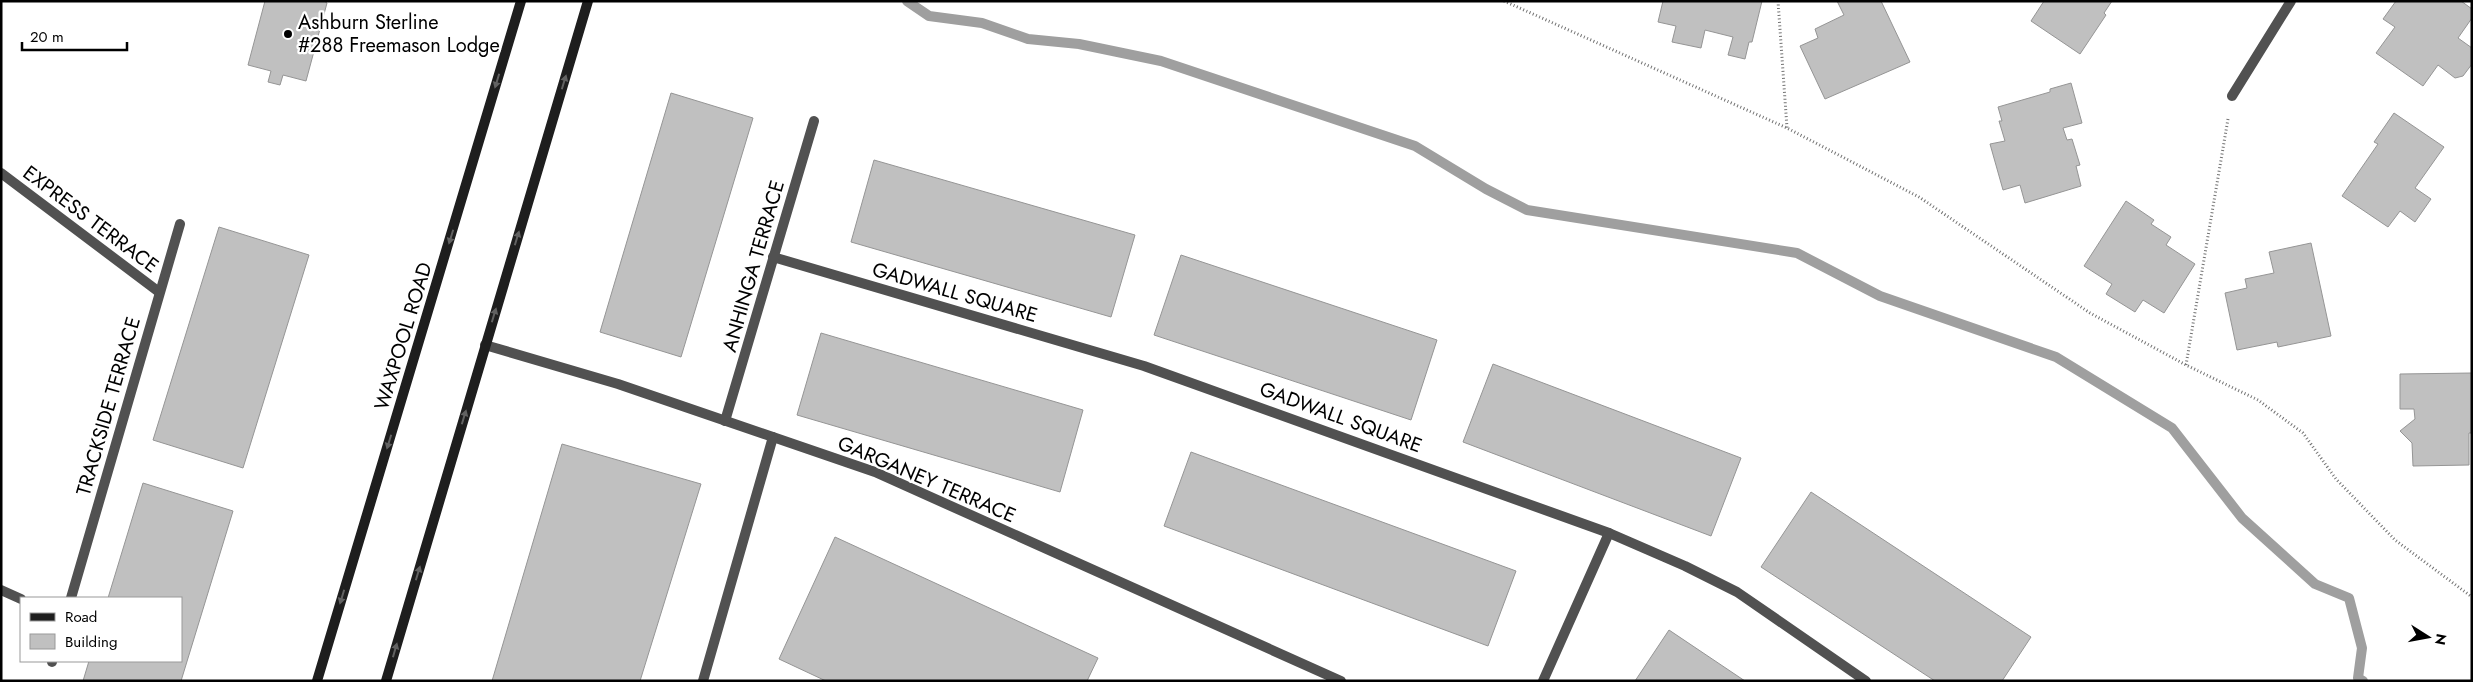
<svg xmlns="http://www.w3.org/2000/svg" width="2473" height="682" font-family="Jost,sans-serif">
<rect width="100%" height="100%" fill="#fff"/>
<g fill="none" stroke-linecap="round" stroke-linejoin="round">
<!-- stream -->
<polyline stroke="#9f9f9f" stroke-width="10" points="907,1 929,16 982,23 1028,39 1079,44 1161,61 1415,146 1486,189 1527,210 1797,253 1880,296 2056,357 2172,428 2242,518 2315,584 2349,598 2362,648 2358,678 2363,681"/>
</g>
<!-- building -->
<g fill="#c0c0c0" stroke="#959595">
<polygon points="265,1 324,1 327,3 306,81 283,75 280,85 268,82 271,71 248,65"/>
<polygon points="1663,1 1762,1 1752,42 1749,42 1745,59 1728,55 1733,37 1705,30 1701,48 1672,42 1676,26 1658,22"/>
<polygon points="1837,1 1881,1 1910,62 1825,99 1800,46 1818,38 1815,29 1844,15"/>
<polygon points="2044,1 2112,1 2104,13 2106,15 2080,54 2031,21"/>
<polygon points="2396,1 2461,1 2472,9 2472,18 2458,38 2472,48 2472,64 2463,76 2455,78 2438,65 2423,86 2376,53 2395,27 2383,19"/>
<polygon points="2071,83 2082,123 2063,128 2067,140 2072,139 2080,165 2076,166 2081,186 2025,203 2020,185 2003,190 1990,144 2005,141 1999,121 2002,121 1998,107 2050,92 2050,89"/>
<polygon points="671,93 753,118 681,357 600,332"/>
<polygon points="2394,113 2444,147 2415,188 2431,199 2415,222 2400,211 2388,227 2342,196 2378,144 2374,142"/>
<polygon points="874,160 1135,235 1111,317 851,242"/>
<polygon points="2126,201 2154,220 2151,224 2171,237 2166,245 2195,264 2164,313 2143,300 2135,312 2106,294 2112,284 2084,266"/>
<polygon points="219,227 309,255 243,468 153,440"/>
<polygon points="2311,243 2331,336 2278,347 2277,342 2237,350 2225,293 2247,288 2245,279 2274,273 2269,252"/>
<polygon points="1181,255 1437,340 1411,420 1154,335"/>
<polygon points="821,333 1083,410 1060,492 797,415"/>
<polygon points="1493,364 1741,458 1711,536 1463,442"/>
<polygon points="2472,373 2472,433 2469,433 2469,465 2413,466 2412,443 2400,431 2415,419 2414,409 2400,409 2400,374"/>
<polygon points="562,444 701,484 640,681 492,681"/>
<polygon points="1191,452 1516,571 1488,646 1164,526"/>
<polygon points="143,483 233,511 181,681 83,681 89,661 181,661 181,598 108,598"/>
<polygon points="1811,492 2031,637 2002,681 1935,681 1761,567"/>
<polygon points="835,537 1098,658 1087,681 826,681 779,659"/>
<polygon points="1669,630 1745,681 1635,681"/>
</g>
<g fill="none" stroke-linecap="round" stroke-linejoin="round">
<!-- path -->
<g stroke="#737373" stroke-width="3" stroke-dasharray="1 2.5" stroke-linecap="butt">
<polyline points="1504,1 1787,128 1919,197 2090,313 2186,365 2258,400 2303,433 2336,479 2395,540 2472,597"/>
<polyline points="1778,1 1787,128"/>
<polyline points="2186,365 2228,119"/>
</g>
<!-- minor -->
<g stroke="#515151" stroke-width="10">
<polyline points="2232,96 2291,1"/>
<polyline points="1,173 159,292"/>
<polyline points="773,257 1144,366 1609,533 1685,566 1737,592 1866,681"/>
<polyline points="485,345 618,384 875,472 1341,681"/>
<polyline points="725,421 814,121"/>
<polyline points="1,590 21,599"/>
<polyline points="71,598 180,224"/>
<polyline points="52,662 52,661"/>
<polyline points="703,681 773,437"/>
<polyline points="1543,681 1609,533"/>
</g>
<!-- secondary -->
<g stroke="#1e1e1e" stroke-width="10">
<polyline points="317,681 521,1"/>
<polyline points="386,681 588,1"/>
</g>
</g>
<!-- one-way arrows -->
<defs><path id="oneway-solid" d="M-6-.8H1V-3.2L6.5 0L1 3.2V.8H-6Z" transform="scale(1.25)"/></defs>
<g fill="#626262">
<use href="#oneway-solid" transform="translate(497 81) rotate(107)"/>
<use href="#oneway-solid" transform="translate(564 82) rotate(-73)"/>
<use href="#oneway-solid" transform="translate(451 237) rotate(107)"/>
<use href="#oneway-solid" transform="translate(517 238) rotate(-73)"/>
<use href="#oneway-solid" transform="translate(494 315) rotate(-73)"/>
<use href="#oneway-solid" transform="translate(464 417) rotate(-73)"/>
<use href="#oneway-solid" transform="translate(389 442) rotate(107)"/>
<use href="#oneway-solid" transform="translate(418 573) rotate(-73)"/>
<use href="#oneway-solid" transform="translate(342 597) rotate(107)"/>
<use href="#oneway-solid" transform="translate(395 650) rotate(-74)"/>
</g>
<!-- markers -->
<circle fill="#000" stroke="#fff" stroke-width="2" cx="288" cy="34" r="5"/>
<g text-anchor="middle" stroke-width="4.5" stroke-linejoin="round" paint-order="stroke">
<!-- poi labels -->
<g font-size="20" fill="#000" stroke="#fff" text-anchor="start">
<text x="298" y="29">Ashburn Sterline<tspan x="298" dy="23">#288 Freemason Lodge</tspan></text>
</g>
<!-- street labels -->
<g font-size="20" fill="#000" stroke="#fff">
<text transform="translate(91 219) rotate(37)" y="7">EXPRESS TERRACE</text>
<text transform="translate(753 266) rotate(-74)" y="7">ANHINGA TERRACE</text>
<text transform="translate(955 292) rotate(16)" y="7">GADWALL SQUARE</text>
<text transform="translate(403 336) rotate(-73)" y="7">WAXPOOL ROAD</text>
<text transform="translate(108 406) rotate(-74)" y="7">TRACKSIDE TERRACE</text>
<text transform="translate(1341 417) rotate(20)" y="7">GADWALL SQUARE</text>
<text transform="translate(927 479) rotate(23)" y="7">GARGANEY TERRACE</text>
</g>
</g>
<!-- border -->
<rect width="2473" height="682" fill="none" stroke="#000000" stroke-width="5"/>
<!-- legend -->
<rect x="20" y="597" width="162" height="65" fill="#ffffff" stroke="#999999"/>
<rect x="30" y="613" width="25" height="8" fill="#1e1e1e" stroke="#999999"/>
<text x="65" y="622" font-size="15" fill="#000000">Road</text>
<rect x="30" y="634" width="25" height="15" fill="#c0c0c0" stroke="#999999"/>
<text x="65" y="647" font-size="15" fill="#000000">Building</text>
<!-- north arrow -->
<g transform="translate(2428 637) rotate(101)" stroke="#ffffff" stroke-width="4" paint-order="stroke">
<path d="M0-4L9 19L0 12L-9 19Z" fill="#000000"/>
<text y="-8" font-size="14" font-weight="bold" text-anchor="middle" fill="#000000">N</text>
</g>
<!-- scale -->
<path d="M22 42v8h105v-8" fill="none" stroke="#000000" stroke-width="2.5"/>
<text x="30" y="42" font-size="15" fill="#000000" stroke="#ffffff" stroke-width="4" paint-order="stroke">20 m</text>
</svg>
